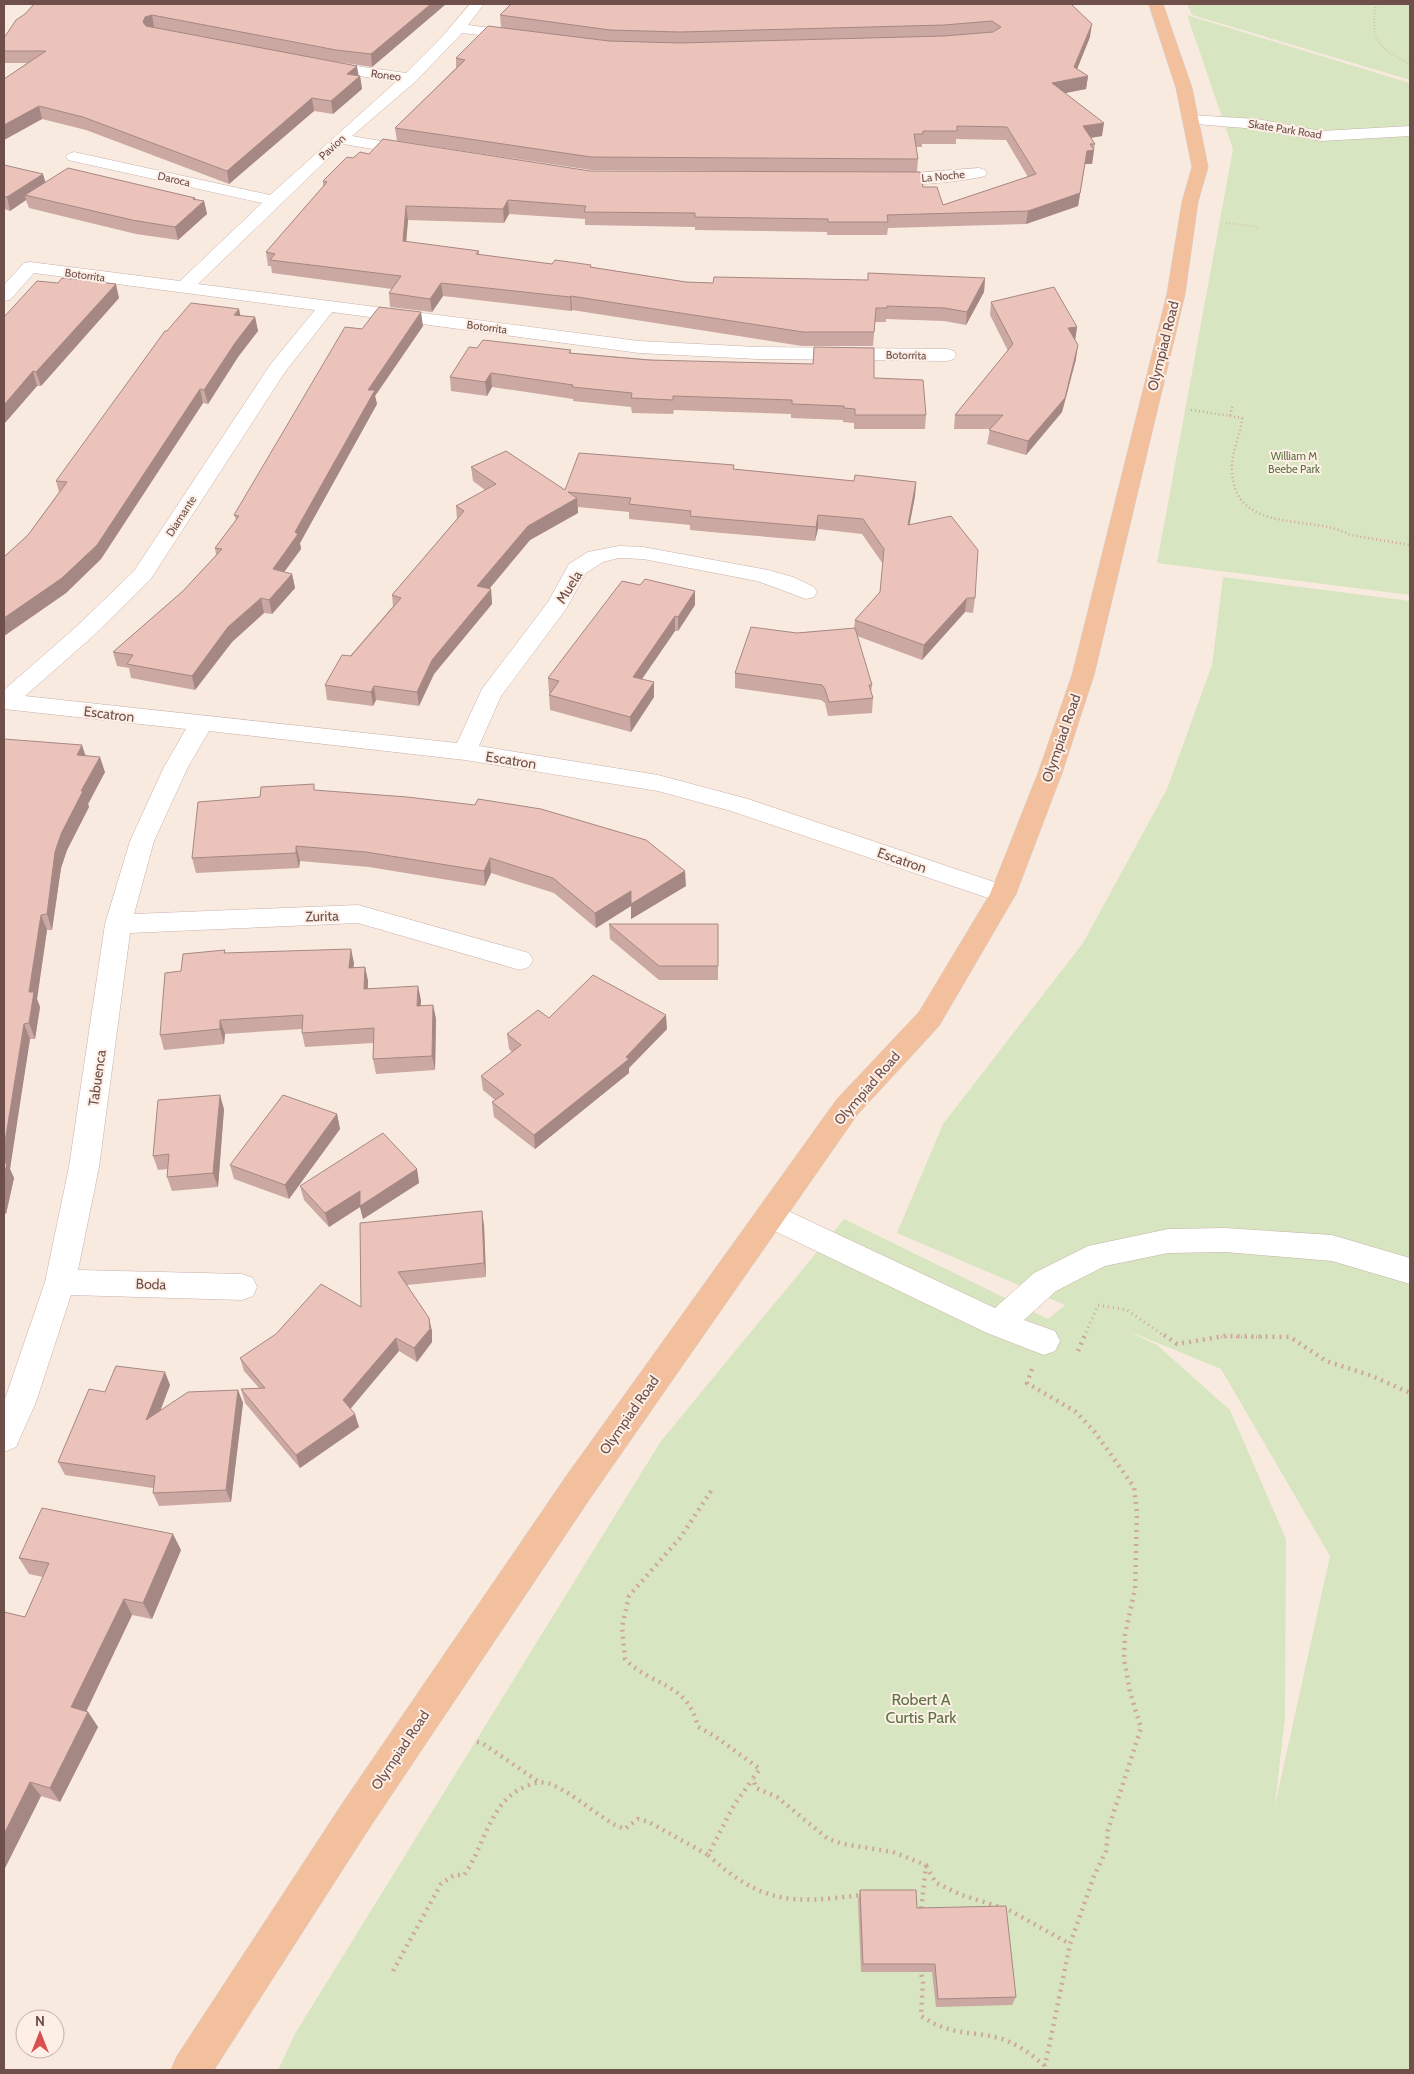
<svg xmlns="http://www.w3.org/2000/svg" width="1414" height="2074" font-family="Cabin,sans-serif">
<rect width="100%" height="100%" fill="#f9eae0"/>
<!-- green -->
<g fill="#d8e5c1" fill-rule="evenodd">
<polygon points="1187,4 1410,4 1410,80 1192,15"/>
<polygon points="1187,15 1410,83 1410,595 1157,563 1233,149"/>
<path d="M1223,577L1410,601V2070H278L296,2032L661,1441L844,1219L1048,1319L1065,1305L897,1233L943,1124L1083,943L1167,789L1212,665ZM1126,1330L1221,1369L1330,1556L1275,1805L1285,1717L1286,1539L1230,1410L1157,1345Z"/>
</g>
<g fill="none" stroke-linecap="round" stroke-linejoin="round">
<defs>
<g id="minor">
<polygon points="470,4 484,4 468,25 520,32 527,36 520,40 462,33 416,81 352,136 421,148 423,151 421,154 415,156 343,144 198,284 639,341 757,347 947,349 954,351 956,355 954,359 947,361 757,359 639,353 332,312 285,372 150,580 92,637 25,696 457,743 482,689 548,602 569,564 588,552 619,546 643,547 768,570 793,577 814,587 817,592 814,597 806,599 757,581 643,559 619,558 603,562 586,573 566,609 501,696 479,746 658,775 748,799 1012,888 1016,894 1012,900 1003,903 731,811 658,791 465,760 209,731 188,767 154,841 134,914 358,905 529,953 533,960 529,967 520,970 358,923 130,933 99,1167 78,1270 242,1274 253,1278 257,1287 253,1296 242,1300 71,1295 36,1402 16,1447 4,1452 4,1402 45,1282 69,1167 105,924 130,841 164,767 186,729 4,709 4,690 76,627 134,571 270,365 315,310 34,273 10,300 4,301 4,285 24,263 30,262 180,281 262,203 68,160 66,157 68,154 74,152 270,195 397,81 321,71 313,66 316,63 321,61 406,73 441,38"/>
<polygon points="1190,115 1257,119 1321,131 1410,126 1410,136 1321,141 1257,129 1184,123 1182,120 1184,117"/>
<path d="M979,168L985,170L987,173L985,176C961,182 900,188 877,182L875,179L877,176Z"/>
<polygon points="771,1203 995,1308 1034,1273 1088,1246 1168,1229 1225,1228 1332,1235 1410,1258 1410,1284 1332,1261 1225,1252 1168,1253 1105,1266 1056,1291 1024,1320 1055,1331 1060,1341 1055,1351 1044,1355 987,1333 760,1224 756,1215 760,1206"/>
</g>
<polygon id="major" points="1149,4 1163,4 1192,88 1208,167 1198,202 1185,294 1094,675 1062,773 1016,894 939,1026 857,1115 591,1497 370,1827 214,2070 171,2070 177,2056 344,1801 567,1475 837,1099 919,1012 990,894 1038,773 1072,675 1167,294 1182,202 1192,167 1176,88"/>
</defs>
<!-- minor casing -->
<use href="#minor" stroke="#c8b0a9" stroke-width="1"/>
<!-- major casing -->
<use href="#major" stroke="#d4cac9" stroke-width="1"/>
<!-- path-far3 -->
<g stroke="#d0a79f" stroke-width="2" stroke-dasharray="0.5 2.5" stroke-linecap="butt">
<path d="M1376,4C1370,41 1378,48 1410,64"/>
<polyline points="1226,223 1258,227 1257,230"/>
</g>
<!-- path-far2 -->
<g stroke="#d0a79f" stroke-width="2.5" stroke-dasharray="1 3" stroke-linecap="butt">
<polyline points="1191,410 1230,416 1233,404"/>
<path d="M1230,416L1242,418C1241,435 1232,450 1232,467C1231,537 1314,513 1350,535L1410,545"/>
</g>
<!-- path-far1 -->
<g stroke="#d0a79f" stroke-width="3" stroke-dasharray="1 4" stroke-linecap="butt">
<polyline points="1084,1337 1098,1305 1127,1310 1166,1337"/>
<polyline points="1221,1337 1266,1337"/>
</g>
<!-- path -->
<g stroke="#d0a79f" stroke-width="4.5" stroke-dasharray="2 5" stroke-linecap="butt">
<polyline points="1164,1335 1177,1344 1225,1336 1290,1337 1326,1361 1372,1376 1410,1393"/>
<polyline points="1078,1351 1085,1335"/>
<polyline points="1032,1369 1027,1383 1076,1412 1094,1431 1134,1487 1137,1513 1135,1589 1125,1635 1124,1659 1130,1692 1141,1728 1108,1830 1106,1851 1094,1876 1070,1944 1045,2066"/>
<path d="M711,1491L680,1538L629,1596L622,1627L625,1659C653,1688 687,1681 698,1727L713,1735L760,1769L753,1778L756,1788L777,1797L828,1839L843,1844L893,1852L926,1865L921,1911"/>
<polyline points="477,1742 482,1743 539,1782"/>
<path d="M708,1855C762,1904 791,1904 861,1895"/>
<polyline points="926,1866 936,1883 962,1895 1009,1910 1070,1944"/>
<path d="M920,1968L923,1982L921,2016C951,2036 967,2030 999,2038C1016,2043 1031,2054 1045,2066L1044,2070"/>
<path d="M393,1971L441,1884L454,1875H464C485,1846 490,1799 527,1786C535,1782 545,1781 553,1785C575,1795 594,1813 615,1825L625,1829L638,1819L649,1822L708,1855L734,1805L753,1779"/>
</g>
<!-- minor -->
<use href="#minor" fill="#fff" fill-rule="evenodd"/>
<!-- major -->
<use href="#major" fill="#f3c09e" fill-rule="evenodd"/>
</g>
<!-- wall -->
<g fill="#cba8a1" fill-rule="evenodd">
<polygon points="446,4 372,67 338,62 358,76 360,76 362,89 333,114 314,111 229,184 86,130 42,119 4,140 4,79 27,63 4,63 4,38 16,20"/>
<path d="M511,4H1073V6L1090,37L1077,69L1088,76L1086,89L1065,93L1102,136L1091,138L1095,144L1093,157L1092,164H1085L1078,206L1026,224L888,228L887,235H827V232L695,230V227L585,225V219L509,214L504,223L408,220L406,242L479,251V255L552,264L591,267L686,282L713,283L985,278L984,292L966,325L944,321L886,319V322H875L873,346H802L572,310L571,311L443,296L432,312L390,307L389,293L392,289L272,273L271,266H268L266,252L323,187V181L353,158L369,154L590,171L866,172L591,170L397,141L395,128L456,68V58L501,27L500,15ZM956,139L1006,140L1028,177L943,205L923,187L917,172L918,159L916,147H922V144H956Z"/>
<polygon points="4,165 45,182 204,201 207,214 178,240 136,234 29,208 26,200 10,211 4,209"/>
<polygon points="119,298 41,386 37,386 4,424 4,317"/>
<polygon points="991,302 1077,327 1075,340 1076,359 1062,412 1026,455 987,444 990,429 954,429 955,415 1008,351 990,315"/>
<polygon points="240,316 255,317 258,331 238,357 208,404 203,403 101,559 66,593 4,636 4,557 28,535 59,492 56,481"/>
<polygon points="423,326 375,396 377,404 300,543 301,549 284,572 292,574 295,588 272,614 264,613 232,642 195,690 131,678 129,668 117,666 113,652 183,591 216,555 215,548 236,520 234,515 362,329"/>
<polygon points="477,348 571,350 571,353 874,378 926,415 925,429 854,429 854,423 843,422 843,420 791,418 791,414 674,410 673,414 632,413 631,407 573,401 573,399 492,387 487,396 451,391 450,377"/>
<polygon points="471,467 565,490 734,469 854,481 916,482 915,496 909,525 975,598 973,613 965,612 922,660 857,636 872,685 871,692 873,698 872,713 828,716 825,703 821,700 735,688 735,673 797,633 854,629 855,620 880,592 883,564 862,534 818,529 815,541 722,533 690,530 690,525 629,519 629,512 578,507 578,513 530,540 489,589 491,589 492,604 434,674 419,706 376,700 373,706 327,700 325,685 393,606 392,595 457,519 456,506 485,490 473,481"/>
<polygon points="640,585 695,591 695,605 678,631 675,631 642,679 654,697 631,732 550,710 549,695 550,693 549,693 548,678"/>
<polygon points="4,739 86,755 105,772 88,804 89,807 67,850 61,868 52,930 47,930 37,999 40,1007 35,1039 30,1039 18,1112 10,1169 14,1178 6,1214 4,1214"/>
<polygon points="315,790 686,886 631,919 631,906 596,928 554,893 491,873 485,886 369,867 300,861 299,868 196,873 192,858 260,797"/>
<polygon points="609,924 718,924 718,980 659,980 610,939"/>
<polygon points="225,950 225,953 354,963 353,967 365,967 368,981 368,989 421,1000 421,1006 433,1005 436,1019 435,1070 376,1074 373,1059 373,1043 305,1047 302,1033 302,1029 225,1034 224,1044 164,1050 160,1035 181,971"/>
<polygon points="549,1018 667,1029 629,1068 629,1073 535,1149 494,1117 492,1102 495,1100 483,1090 481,1076 512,1052 509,1049 507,1034"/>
<polygon points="224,1109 218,1187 172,1191 167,1177 168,1169 158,1170 153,1156"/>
<polygon points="337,1114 340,1129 289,1199 234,1179 230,1165"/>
<polygon points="417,1169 419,1183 363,1219 360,1207 329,1227 304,1200 300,1186"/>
<polygon points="360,1223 484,1225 486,1277 407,1285 432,1331 432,1342 417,1362 399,1351 350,1408 359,1427 300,1468 245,1403 241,1389 259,1388 244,1371 240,1358 361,1307"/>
<polygon points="170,1385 160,1410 238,1390 243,1403 231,1502 159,1506 153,1493 153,1488 65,1475 58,1462 105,1392"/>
<polygon points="181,1550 152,1619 132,1615 86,1712 88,1712 98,1727 60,1802 41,1796 4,1870 4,1612 25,1617 43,1577 29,1574 19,1558"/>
<polygon points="860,1890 1016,1997 1012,2005 936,2007 932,1972 861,1972 858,1900"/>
</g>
<!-- shaded-wall -->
<g fill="#a58883">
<polygon points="431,4 446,4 372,67 371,54"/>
<polygon points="152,15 154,27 147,29 143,22 145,17"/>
<polygon points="1092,24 1090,37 1073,79 1088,76 1086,89 1050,96 1052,83 1074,67"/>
<polygon points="357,66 359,78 360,76 362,89 333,114 331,101 347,74"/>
<polygon points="312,98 314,111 229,184 227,171"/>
<polygon points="39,106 42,119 4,140 4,125"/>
<polygon points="1104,123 1102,136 1082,139 1083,126"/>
<polygon points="1094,150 1092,164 1085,164 1078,206 1026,224 1028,211 1087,151"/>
<polygon points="43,174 47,187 25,195 26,200 10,211 7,197"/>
<polygon points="195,198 197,207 204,201 207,214 178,240 175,227 193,199"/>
<polygon points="508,200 509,214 504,223 503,209"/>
<polygon points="406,206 408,220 405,255 403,241"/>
<polygon points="985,278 984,292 966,325 967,312"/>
<polygon points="441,283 443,296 432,312 430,299"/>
<polygon points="116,284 119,298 41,386 36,372"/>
<polygon points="571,296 572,310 571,311 570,297"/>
<polygon points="239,309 242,323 234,315"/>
<polygon points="421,312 423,326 375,396 377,404 300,543 301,549 276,583 273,569 368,390"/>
<polygon points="255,317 258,331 238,357 208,404 204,390 235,343"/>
<polygon points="1077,327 1075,341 1068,328"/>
<polygon points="1078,345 1076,359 1062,412 1026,455 1028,441"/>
<polygon points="33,371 37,386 4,424 4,405"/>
<polygon points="491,373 492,387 487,396 485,382"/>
<polygon points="200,389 203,403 101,559 66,593 4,636 4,618"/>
<polygon points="916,482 915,496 907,539 908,525"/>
<polygon points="577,498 578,513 530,540 479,601 477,586 528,526"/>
<polygon points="818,515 818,529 815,541 816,527"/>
<polygon points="292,574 295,588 272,614 269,600"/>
<polygon points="491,589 492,604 434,674 419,706 417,692 432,660"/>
<polygon points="695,591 695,605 678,631 678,617"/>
<polygon points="261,598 264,613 232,642 195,690 192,676 228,627"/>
<polygon points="967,598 965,612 922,660 924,645"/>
<polygon points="675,616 675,631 633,692 633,677"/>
<polygon points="654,682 654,697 631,732 630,717"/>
<polygon points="374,686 376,700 373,706 371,692"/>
<polygon points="82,745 87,760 77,755"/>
<polygon points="100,757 105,772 88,804 89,807 67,850 61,868 52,930 47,914 55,852 61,834 81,791"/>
<polygon points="296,846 300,861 299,868 296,853"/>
<polygon points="490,858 491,873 485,886 484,871"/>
<polygon points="685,871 686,886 631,919 631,906 596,928 595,913 631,891"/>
<polygon points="41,915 47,930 37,999 40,1007 35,1039 29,1023 29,992"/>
<polygon points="351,949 354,963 352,982 349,968"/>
<polygon points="365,967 368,981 367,1004 364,989"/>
<polygon points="418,986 421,1000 420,1020 417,1006"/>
<polygon points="433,1005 436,1019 435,1070 432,1056"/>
<polygon points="666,1015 667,1029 629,1068 629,1073 535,1149 534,1135 626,1057"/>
<polygon points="220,1020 225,1034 224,1044 220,1029"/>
<polygon points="24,1024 30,1039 10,1169 14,1178 6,1214 4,1209 4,1148"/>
<polygon points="220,1095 224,1109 218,1187 213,1173"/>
<polygon points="337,1114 340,1129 289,1199 285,1185"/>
<polygon points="417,1169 419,1183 363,1219 360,1207 329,1227 325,1213 360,1191"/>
<polygon points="482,1211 484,1225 486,1277 484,1263"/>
<polygon points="429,1318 432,1331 432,1342 417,1362 414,1348"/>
<polygon points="396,1338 399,1351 347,1413 343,1400"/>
<polygon points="165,1372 170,1385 152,1433 146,1420"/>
<polygon points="238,1390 243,1403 231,1502 226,1490"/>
<polygon points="355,1414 359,1427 300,1468 296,1455"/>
<polygon points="173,1534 181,1550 152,1619 143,1603"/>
<polygon points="124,1599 132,1615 81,1722 71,1707"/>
<polygon points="88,1712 98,1727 60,1802 50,1788"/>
<polygon points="30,1782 41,1796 4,1870 4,1834"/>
</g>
<!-- building -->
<g fill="#ecc3bb" stroke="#a58883">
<polygon points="34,4 431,4 371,54 336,50 152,15 145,17 143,22 146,26 357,66 347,74 360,76 331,101 312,98 227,171 83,117 39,106 4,125 4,79 46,51 4,51 4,38 16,20 25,14"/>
<polygon points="511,4 1072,4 1072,5 1092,24 1074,67 1088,76 1052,83 1104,123 1083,126 1095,144 1090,144 1094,150 1087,151 1080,193 1028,211 887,215 888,222 828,222 828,219 695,217 695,213 584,212 586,206 508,200 503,209 406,206 403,241 479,251 476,254 552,264 555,260 591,265 590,267 686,282 713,283 714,277 868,280 868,273 985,278 967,312 945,308 887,306 887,308 876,308 874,332 803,332 571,296 570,297 441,283 430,299 389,293 401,276 270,260 275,254 266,252 327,182 323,181 347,157 353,158 360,152 369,154 383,139 590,171 920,172 923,187 937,187 943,205 1036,174 1007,127 957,126 957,131 923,131 923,134 914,134 918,159 914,159 591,157 395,128 465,60 456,58 488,26 609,41 680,43 944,36 993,32 1001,27 992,21 944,25 680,32 610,30 500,15"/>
<polygon points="4,165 43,174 7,197 4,197"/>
<polygon points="68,168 195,198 193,199 204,201 175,227 132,220 25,195"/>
<polygon points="62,278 116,284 36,372 33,371 4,405 4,317 37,281 58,283"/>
<polygon points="1054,287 1077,327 1068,328 1078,345 1065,398 1028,441 989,430 1003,415 955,415 1013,344 991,302"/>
<polygon points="191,303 239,309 234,315 255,317 235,343 204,390 200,389 97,545 62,578 4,618 4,557 28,535 67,482 56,481 165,331 167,331"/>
<polygon points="379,307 421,312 368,390 375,390 295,532 298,534 273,569 292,574 269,600 261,598 228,627 192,676 127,664 133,655 113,652 183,591 222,549 215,548 239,516 234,515 345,327 362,329"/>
<polygon points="483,340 571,350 569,353 649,360 813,364 814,347 874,348 874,378 923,380 926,415 855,415 855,409 844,408 844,406 792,404 792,400 673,396 673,400 631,398 632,393 572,387 573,385 491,373 485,382 450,377 469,347 477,348"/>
<polygon points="506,451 565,490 579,453 734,465 733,469 854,481 855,475 916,482 908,525 951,516 978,550 975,598 967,598 924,645 855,620 880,592 884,549 863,519 818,515 816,527 722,519 690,516 691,511 629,504 631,498 568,492 577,498 528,526 477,586 491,589 432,660 417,692 374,686 371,692 325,685 342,655 351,656 401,598 392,595 464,511 456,506 496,484 471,467"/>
<polygon points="645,579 695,591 678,617 675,616 633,677 654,682 630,717 549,695 559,681 548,678 622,581 640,585"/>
<polygon points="751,627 797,633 855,628 872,685 869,685 873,698 829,702 825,689 822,685 735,673"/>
<polygon points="4,739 82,745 77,755 100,757 81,791 83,791 61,834 55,852 47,914 41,915 29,992 34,992 29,1023 24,1024 4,1148"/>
<polygon points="314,784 314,790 407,797 475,805 478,799 541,809 646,840 685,871 631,904 631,891 595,913 553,878 490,858 484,871 366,852 296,846 296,853 192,858 198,802 260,797 261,787"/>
<polygon points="609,924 718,924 718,966 659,966"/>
<polygon points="351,949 349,968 365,967 364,989 418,986 417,1006 433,1005 432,1056 373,1059 374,1028 302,1033 303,1015 220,1020 220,1029 160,1035 165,973 181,971 183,954 225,950 224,953"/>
<polygon points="593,975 666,1015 626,1057 629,1059 534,1135 492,1102 504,1094 481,1076 521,1045 507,1034 538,1010 549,1018"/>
<polygon points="220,1095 213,1173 167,1177 169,1154 153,1156 158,1100"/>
<polygon points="283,1095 337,1114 285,1185 230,1165"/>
<polygon points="383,1133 417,1169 360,1206 360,1191 325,1213 300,1186"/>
<polygon points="4,1163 7,1163 4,1177"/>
<polygon points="482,1211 484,1263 398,1272 429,1318 430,1329 414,1348 396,1338 343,1400 355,1414 296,1455 241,1389 265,1388 240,1358 276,1334 321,1284 361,1307 360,1223"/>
<polygon points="116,1366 165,1372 146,1420 188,1392 238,1390 226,1490 153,1493 155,1476 58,1462 89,1389 105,1392"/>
<polygon points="42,1508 173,1534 143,1603 124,1599 71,1707 88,1712 50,1788 30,1782 4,1834 4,1612 25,1617 49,1563 19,1558"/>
<polygon points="860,1890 916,1890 917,1908 1006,1906 1016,1997 938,1999 935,1964 863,1964"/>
</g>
<g text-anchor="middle" stroke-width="4" stroke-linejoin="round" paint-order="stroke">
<!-- far-street labels -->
<g font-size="11" fill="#6e4f4a" stroke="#fdefe6">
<text transform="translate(386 75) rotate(7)" y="4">Roneo</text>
<text transform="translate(1285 129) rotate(9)" y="4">Skate Park Road</text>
<text transform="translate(332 147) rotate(-43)" y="4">Pavion</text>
<text transform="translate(943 176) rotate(-5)" y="4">La Noche</text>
<text transform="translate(174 179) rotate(13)" y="4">Daroca</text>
<text transform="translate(85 275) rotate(8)" y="4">Botorrita</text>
<text transform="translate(487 327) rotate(8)" y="4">Botorrita</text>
<text transform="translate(906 355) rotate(1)" y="4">Botorrita</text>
<text transform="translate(181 516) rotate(-57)" y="4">Diamante</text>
</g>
<!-- far-park labels -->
<g font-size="11" fill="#5c7343" stroke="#fdefe6">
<text x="1294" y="460">William M<tspan x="1294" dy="13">Beebe Park</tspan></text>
</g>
<!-- street labels -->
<g font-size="14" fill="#6e4f4a" stroke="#fdefe6">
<text transform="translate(1163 346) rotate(-76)" y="5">Olympiad Road</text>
<text transform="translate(569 587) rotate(-58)" y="5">Muela</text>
<text transform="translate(109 714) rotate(7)" y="5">Escatron</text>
<text transform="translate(1061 738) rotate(-71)" y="5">Olympiad Road</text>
<text transform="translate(511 760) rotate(9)" y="5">Escatron</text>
<text transform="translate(902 860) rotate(19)" y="5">Escatron</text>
<text transform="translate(322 916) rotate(-2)" y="5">Zurita</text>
<text transform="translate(97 1078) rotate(-82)" y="5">Tabuenca</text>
<text transform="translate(867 1088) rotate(-49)" y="5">Olympiad Road</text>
<text transform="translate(151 1284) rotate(2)" y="5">Boda</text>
<text transform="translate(629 1415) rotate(-55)" y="5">Olympiad Road</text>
<text transform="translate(400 1750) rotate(-56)" y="5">Olympiad Road</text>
</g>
<!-- near-park labels -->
<g font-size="16" fill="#5c7343" stroke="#fdefe6">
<text x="921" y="1705">Robert A<tspan x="921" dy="18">Curtis Park</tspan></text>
</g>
</g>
<!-- border -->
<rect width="1414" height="2074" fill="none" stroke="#6e4f4a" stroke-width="10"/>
<!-- north arrow -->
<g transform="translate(40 2034)"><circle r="24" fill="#fdefe6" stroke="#c4afa8"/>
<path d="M0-4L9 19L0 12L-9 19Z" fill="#d94f4f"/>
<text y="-8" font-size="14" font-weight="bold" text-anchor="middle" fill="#6e4f4a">N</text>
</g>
</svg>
